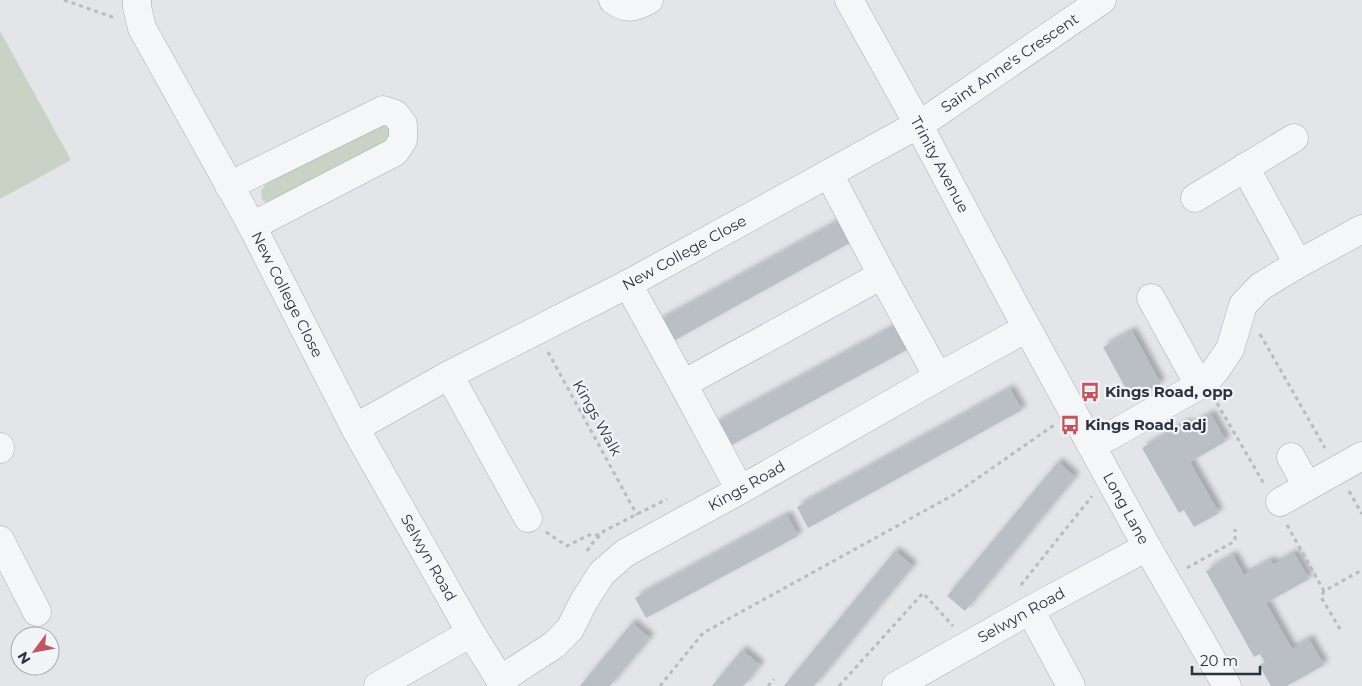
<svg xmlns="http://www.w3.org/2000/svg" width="1362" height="686" font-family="Montserrat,sans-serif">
<defs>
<filter id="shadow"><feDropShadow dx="4.5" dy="-4.5" stdDeviation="2.5" flood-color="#0004"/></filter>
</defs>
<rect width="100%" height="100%" fill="#e3e5e9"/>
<!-- green -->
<g fill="#c8d2c5">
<polygon points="0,31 71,160 0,199"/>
<polygon points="382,121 388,122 392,138 272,203 266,203 262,199 261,191 266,184"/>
</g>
<!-- building -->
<g fill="#babec5" filter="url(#shadow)">
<polygon points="843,219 855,240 668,344 656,323"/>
<polygon points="901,323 914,346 726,448 713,425"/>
<polygon points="1132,331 1161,384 1132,400 1103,347"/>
<polygon points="1010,389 1022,410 808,528 797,507"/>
<polygon points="1211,414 1226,441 1190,462 1219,513 1194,527 1184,510 1179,513 1142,448 1187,422 1189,426"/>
<polygon points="1058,462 1075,477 965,611 947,596"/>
<polygon points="787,515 798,536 646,618 635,598"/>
<polygon points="895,551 913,566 881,604 814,686 784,686"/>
<polygon points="1294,553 1309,579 1266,603 1292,649 1309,639 1324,665 1287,686 1271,686 1259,665 1265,662 1260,654 1254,657 1206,571 1233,555 1244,575 1271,560 1273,565"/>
<polygon points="632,623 650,638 618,676 610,686 580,686"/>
<polygon points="742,650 760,665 745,684 743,686 712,686"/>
</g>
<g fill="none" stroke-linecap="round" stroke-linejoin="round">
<defs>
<g id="minor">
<path id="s1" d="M137,0V7L142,28L252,226L355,428L449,375L628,284L928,119L1102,0"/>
<path d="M613,0C627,10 634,8 649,0"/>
<path id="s2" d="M849,0L918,124L1015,306L1147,547L1227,686"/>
<polyline points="1245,167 1298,264"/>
<polyline points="829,174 882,275 938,377"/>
<polyline points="229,186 383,110 395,114 403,124 403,140 395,152 252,226"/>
<polyline points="1195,198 1294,138"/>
<polyline points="628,284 683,384 740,490"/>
<polyline points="1151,298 1199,385"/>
<polyline points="449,375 528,518"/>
<polyline points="683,384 882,275"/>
<path id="s3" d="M355,428L471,633L504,686"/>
<polyline points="1092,444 1108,437 1205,382 1215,371 1230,349 1243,305 1260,287 1298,264 1362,229"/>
<polyline points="0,447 0,449"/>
<polyline points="1291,457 1307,486"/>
<polyline points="1280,502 1362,456"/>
<polyline points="0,540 37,612"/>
<polyline points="1030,610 1071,686"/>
<path id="s4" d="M500,680L554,645L570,629L584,601L602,573L625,553L740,490L938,377L1027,328"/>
<polyline points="378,686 471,633"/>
<path id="s5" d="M896,686L1030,610L1147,547"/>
</g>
</defs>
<!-- minor casing -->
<use href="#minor" stroke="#a9acb3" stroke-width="29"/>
<!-- path -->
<g stroke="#b9bbc0" stroke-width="3" stroke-dasharray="4 4" stroke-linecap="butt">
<polyline points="64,0 115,18"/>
<polyline points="1260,334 1325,448"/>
<polyline points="548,352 637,515"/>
<polyline points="1217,403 1264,484"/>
<polyline points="1349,491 1362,514"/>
<polyline points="1287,525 1324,591 1362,570"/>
<polyline points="546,532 567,546 589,535 600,535"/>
<polyline points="587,551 594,541 604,531 667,499"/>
<polyline points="1187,568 1235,541 1235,529"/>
<polyline points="1021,585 1092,496"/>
<polyline points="1324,591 1321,597 1340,629"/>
<polyline points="660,686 703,633 955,494 1054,425"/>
<polyline points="768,686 774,679"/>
<polyline points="839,686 923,593 953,626"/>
</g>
<!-- minor -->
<use href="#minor" stroke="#f5f6f8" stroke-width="28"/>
</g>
<!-- icons -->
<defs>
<symbol id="bus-bare" viewBox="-9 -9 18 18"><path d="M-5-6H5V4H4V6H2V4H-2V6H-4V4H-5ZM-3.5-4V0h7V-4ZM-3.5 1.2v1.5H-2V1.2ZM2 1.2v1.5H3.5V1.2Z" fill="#bf5761" stroke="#f2f4f7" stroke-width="2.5" paint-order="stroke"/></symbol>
</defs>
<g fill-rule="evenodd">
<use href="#bus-bare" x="1076" y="378" width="28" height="28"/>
<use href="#bus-bare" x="1056" y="411" width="28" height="28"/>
</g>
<g text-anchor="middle" stroke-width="4.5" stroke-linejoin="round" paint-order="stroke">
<!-- street labels -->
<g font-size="15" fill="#2d323f" stroke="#f2f4f7">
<text dy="5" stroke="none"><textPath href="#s1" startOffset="1232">Saint Anne's Crescent</textPath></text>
<text dy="5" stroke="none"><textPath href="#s2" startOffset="188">Trinity Avenue</textPath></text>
<text dy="5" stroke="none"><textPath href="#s1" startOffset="855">New College Close</textPath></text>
<text dy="5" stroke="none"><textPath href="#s1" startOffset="332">New College Close</textPath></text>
<text transform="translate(597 418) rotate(61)" y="5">Kings Walk</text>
<text dy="5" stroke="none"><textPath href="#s4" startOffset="321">Kings Road</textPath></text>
<text dy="5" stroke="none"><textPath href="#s2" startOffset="579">Long Lane</textPath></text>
<text dy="5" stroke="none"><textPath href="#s3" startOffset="149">Selwyn Road</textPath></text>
<text dy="5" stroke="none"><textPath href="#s5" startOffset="144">Selwyn Road</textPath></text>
</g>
<!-- poi labels -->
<g font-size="15" font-weight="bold" fill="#2d323f" stroke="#f2f4f7" text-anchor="start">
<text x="1105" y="397">Kings Road, opp</text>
<text x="1085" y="430">Kings Road, adj</text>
</g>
</g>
<!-- north arrow -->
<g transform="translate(35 651) rotate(238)"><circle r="24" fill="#f2f4f7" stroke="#a3a6ad"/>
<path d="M0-4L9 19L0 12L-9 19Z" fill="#bf5761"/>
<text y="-8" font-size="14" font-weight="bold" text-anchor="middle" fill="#2d323f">N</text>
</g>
<!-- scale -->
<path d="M1192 666v8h68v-8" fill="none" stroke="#2d323f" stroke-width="2.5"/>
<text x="1200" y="666" font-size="15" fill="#2d323f" stroke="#f2f4f7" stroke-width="4" paint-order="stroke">20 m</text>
</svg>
